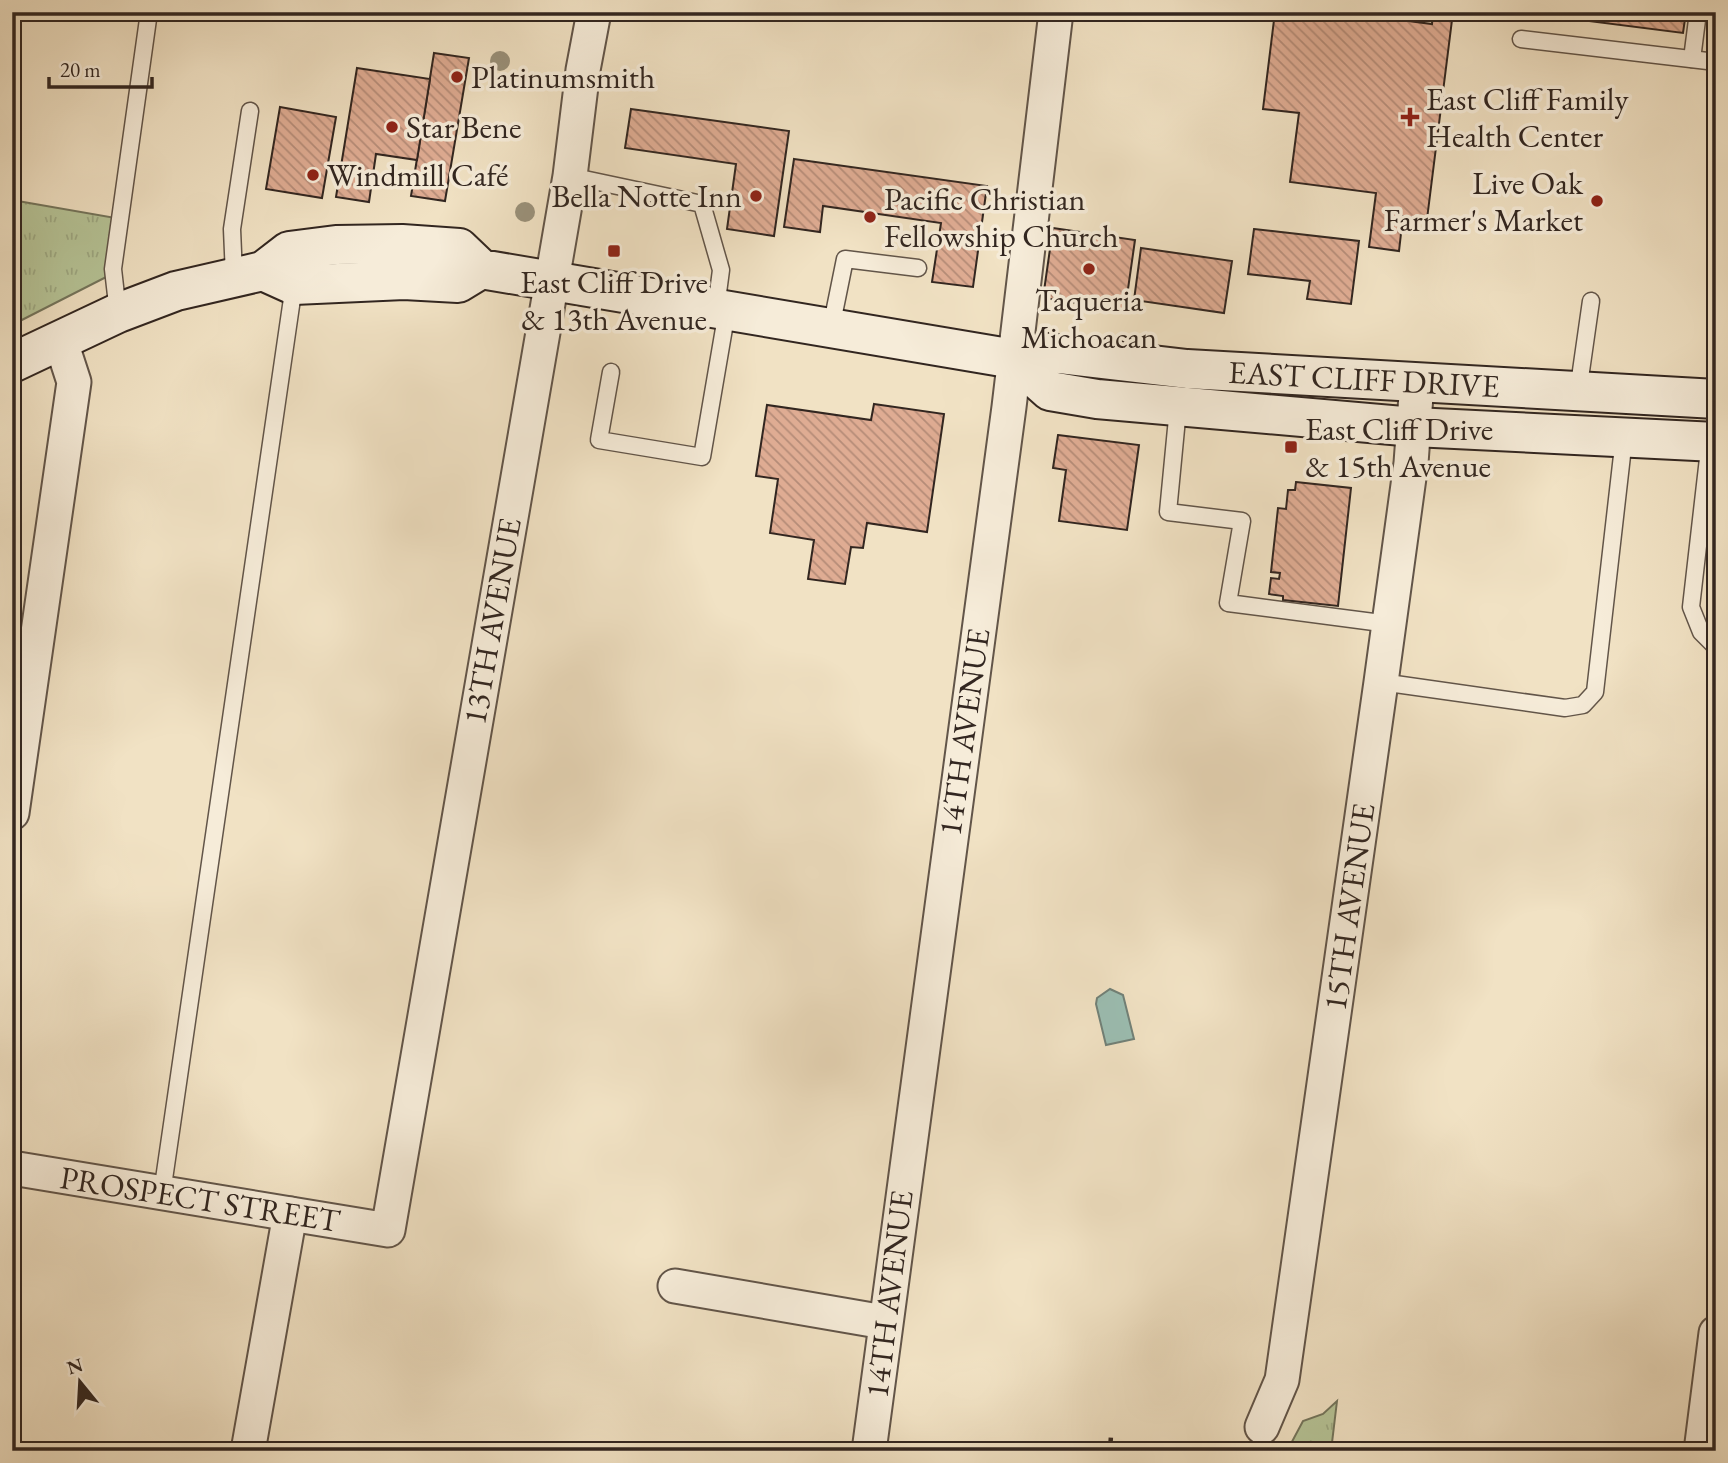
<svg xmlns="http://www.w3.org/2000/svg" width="1728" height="1463" font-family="'EB Garamond',serif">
<defs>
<pattern id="grass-tufts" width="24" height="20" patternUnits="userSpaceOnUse" patternTransform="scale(1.75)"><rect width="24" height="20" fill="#b6c497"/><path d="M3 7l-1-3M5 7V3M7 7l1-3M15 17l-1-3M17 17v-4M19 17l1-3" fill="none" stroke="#9da882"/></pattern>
<pattern id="building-back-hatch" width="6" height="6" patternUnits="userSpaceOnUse" patternTransform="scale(1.75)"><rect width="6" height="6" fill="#dfac93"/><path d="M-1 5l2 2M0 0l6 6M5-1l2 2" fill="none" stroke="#b58c78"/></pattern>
</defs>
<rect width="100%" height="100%" fill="#f1e2c4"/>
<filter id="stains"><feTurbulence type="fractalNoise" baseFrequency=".00286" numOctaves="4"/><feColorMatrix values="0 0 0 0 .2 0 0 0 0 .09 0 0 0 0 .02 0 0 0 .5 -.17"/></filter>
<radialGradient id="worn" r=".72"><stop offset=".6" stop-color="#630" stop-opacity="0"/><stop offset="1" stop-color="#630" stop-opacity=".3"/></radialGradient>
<!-- grass -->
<g fill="url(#grass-tufts)" stroke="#74755c" stroke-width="2">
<polygon points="12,200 127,220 118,271 12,325"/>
<polygon points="1337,1401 1331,1451 1287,1451 1303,1421 1323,1414"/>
</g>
<!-- water -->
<polygon fill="#9bbeb2" stroke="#718178" stroke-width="2" points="1110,989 1123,995 1134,1039 1106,1045 1096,1004 1097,998"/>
<!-- building -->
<g fill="url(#building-back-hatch)" stroke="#322620" stroke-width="2">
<polygon points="1275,12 1340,12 1432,24 1433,12 1453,12 1427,219 1403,216 1399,251 1369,247 1376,193 1290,182 1299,113 1263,109"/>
<polygon points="1518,12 1686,12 1683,33"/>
<polygon points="1712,12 1716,12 1716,38 1709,37"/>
<polygon points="434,53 469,58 445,201 411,196"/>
<polygon points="357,68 430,79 417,160 376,154 369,202 336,197"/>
<polygon points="280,107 336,117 322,198 266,189"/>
<polygon points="631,109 789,131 774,236 727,229 736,164 625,148"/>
<polygon points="794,159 987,186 973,287 932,282 941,223 823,206 820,232 784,227"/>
<polygon points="1053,228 1135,240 1125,310 1043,298"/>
<polygon points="1254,229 1359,241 1351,304 1307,299 1310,281 1248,274"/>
<polygon points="1141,248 1232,261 1224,313 1134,300"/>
<polygon points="874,404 944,414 927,532 867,523 863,548 851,547 845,584 808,579 814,540 770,533 778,479 756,476 767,405 871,420"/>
<polygon points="1058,435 1139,445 1127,530 1059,521 1066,470 1053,468"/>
<polygon points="1296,482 1351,488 1338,606 1283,600 1283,596 1269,594 1271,578 1279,579 1280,573 1271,572 1278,508 1286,509 1288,490 1295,490"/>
</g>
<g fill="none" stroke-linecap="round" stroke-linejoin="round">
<defs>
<g id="service">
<polyline points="1521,39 1716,62"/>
<polyline points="1692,59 1698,12"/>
<polyline points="570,176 702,204 721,270 716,308"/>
<polyline points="234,276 232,229 250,111"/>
<polyline points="118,313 113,269 149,12"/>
<polyline points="831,328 845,259 918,268"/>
<polyline points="611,372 599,440 702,457 727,311"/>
<polyline points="1578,392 1591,301"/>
<polyline points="1178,408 1168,512 1242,521 1228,603 1389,624"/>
<polyline points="1710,441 1691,607 1701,632 1716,647"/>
<polyline points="1381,682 1565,708 1583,705 1595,692 1624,438"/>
<polyline points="162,1193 294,285"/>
</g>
<g id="minor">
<polyline points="12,813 74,382 61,342"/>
<polyline points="12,1168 388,1230 570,176 583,70 594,12"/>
<polyline points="675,1286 884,1322"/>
<polyline points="1262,1427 1282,1380 1381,682 1411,463 1417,382"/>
<polyline points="248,1451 290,1214"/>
<polyline points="869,1451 1009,407 1056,12"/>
<polyline points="1701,1451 1716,1333"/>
</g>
<g id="secondary">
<polyline points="263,271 294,285 404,280 458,283 481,269"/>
<polyline points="1014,359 1050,391 1097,399 1414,427 1716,442"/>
<polyline points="12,363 118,313 176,291 263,271 289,251 336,245 402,244 459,248 481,269 1014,359 1050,353 1187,369 1716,399"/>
</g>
</defs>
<!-- service casing -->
<use href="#service" stroke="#625549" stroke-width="19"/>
<!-- minor casing -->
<use href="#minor" stroke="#625549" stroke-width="37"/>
<!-- secondary casing -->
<use href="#secondary" stroke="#322620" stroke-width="42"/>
<!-- path -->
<polyline stroke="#322620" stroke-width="4.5" stroke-dasharray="5 3.5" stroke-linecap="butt" points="1110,1451 1111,1435"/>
<!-- service -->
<use href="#service" stroke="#f6ecd9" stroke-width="16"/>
<!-- minor -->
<use href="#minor" stroke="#f6ecd9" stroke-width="33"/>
<!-- secondary -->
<use href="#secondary" stroke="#f6ecd9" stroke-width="38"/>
</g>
<!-- trees -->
<g fill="#9a917a">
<circle cx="500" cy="61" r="10"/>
<circle cx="525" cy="212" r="10"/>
</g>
<!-- markers -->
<g fill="#8f2418" stroke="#f6ecd9" stroke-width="2.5">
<circle cx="457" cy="77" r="7"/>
<path d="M1406.5 106.5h7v7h7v7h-7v7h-7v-7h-7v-7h7z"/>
<circle cx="392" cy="127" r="7"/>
<circle cx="313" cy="175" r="7"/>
<circle cx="756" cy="196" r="7"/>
<circle cx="1597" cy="201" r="7"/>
<circle cx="870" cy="217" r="7"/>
<rect x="607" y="244" width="14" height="14" rx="3.5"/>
<circle cx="1089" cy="269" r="7"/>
<rect x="1284" y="440" width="14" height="14" rx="3.5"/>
</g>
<g text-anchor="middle" stroke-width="7" stroke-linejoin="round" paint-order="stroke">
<!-- poi labels -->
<g font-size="32" fill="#322620" stroke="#f6ecd9" text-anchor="start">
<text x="471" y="88">Platinumsmith</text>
<text x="1426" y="110">East Cliff Family<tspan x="1426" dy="37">Health Center</tspan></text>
<text x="406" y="138">Star Bene</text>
<text x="327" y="186">Windmill Café</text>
<text x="1583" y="194" text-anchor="end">Live Oak<tspan x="1583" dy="37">Farmer's Market</tspan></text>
<text x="742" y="207" text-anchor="end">Bella Notte Inn</text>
<text x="884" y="210">Pacific Christian<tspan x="884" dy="37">Fellowship Church</tspan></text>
<text x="614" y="293" text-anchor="middle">East Cliff Drive<tspan x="614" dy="37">&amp; 13th Avenue</tspan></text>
<text x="1089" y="311" text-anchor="middle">Taqueria<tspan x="1089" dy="37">Michoacan</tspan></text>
<text x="1305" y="440">East Cliff Drive<tspan x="1305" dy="37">&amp; 15th Avenue</tspan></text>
</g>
<!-- street labels -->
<g font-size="32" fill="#322620" stroke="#f6ecd9">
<text transform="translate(1364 379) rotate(3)" y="11">EAST CLIFF DRIVE</text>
<text transform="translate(492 621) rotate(-80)" y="11">13TH AVENUE</text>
<text transform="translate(964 732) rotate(-82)" y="11">14TH AVENUE</text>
<text transform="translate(1349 907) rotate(-82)" y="11">15TH AVENUE</text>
<text transform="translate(200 1199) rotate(9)" y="11">PROSPECT STREET</text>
<text transform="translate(889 1294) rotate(-83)" y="11">14TH AVENUE</text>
</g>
</g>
<!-- margin -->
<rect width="1728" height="1463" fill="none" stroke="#f1e2c4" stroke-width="42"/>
<rect x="14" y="14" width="1700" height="1435" fill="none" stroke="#322620" stroke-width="3.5"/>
<rect x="21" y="21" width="1686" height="1421" fill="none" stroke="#322620" stroke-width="2"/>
<!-- north arrow -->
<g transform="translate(80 1382) rotate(342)" stroke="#f6ecd9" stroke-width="5" paint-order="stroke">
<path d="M0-5L12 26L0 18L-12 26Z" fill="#322620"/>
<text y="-10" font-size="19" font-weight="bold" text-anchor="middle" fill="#322620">N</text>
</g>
<!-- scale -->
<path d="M49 77v10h103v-10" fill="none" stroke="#322620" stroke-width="3.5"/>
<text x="60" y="77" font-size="21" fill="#322620" stroke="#f6ecd9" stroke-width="5" paint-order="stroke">20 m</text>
<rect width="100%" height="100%" filter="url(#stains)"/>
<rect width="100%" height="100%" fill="url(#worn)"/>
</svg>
